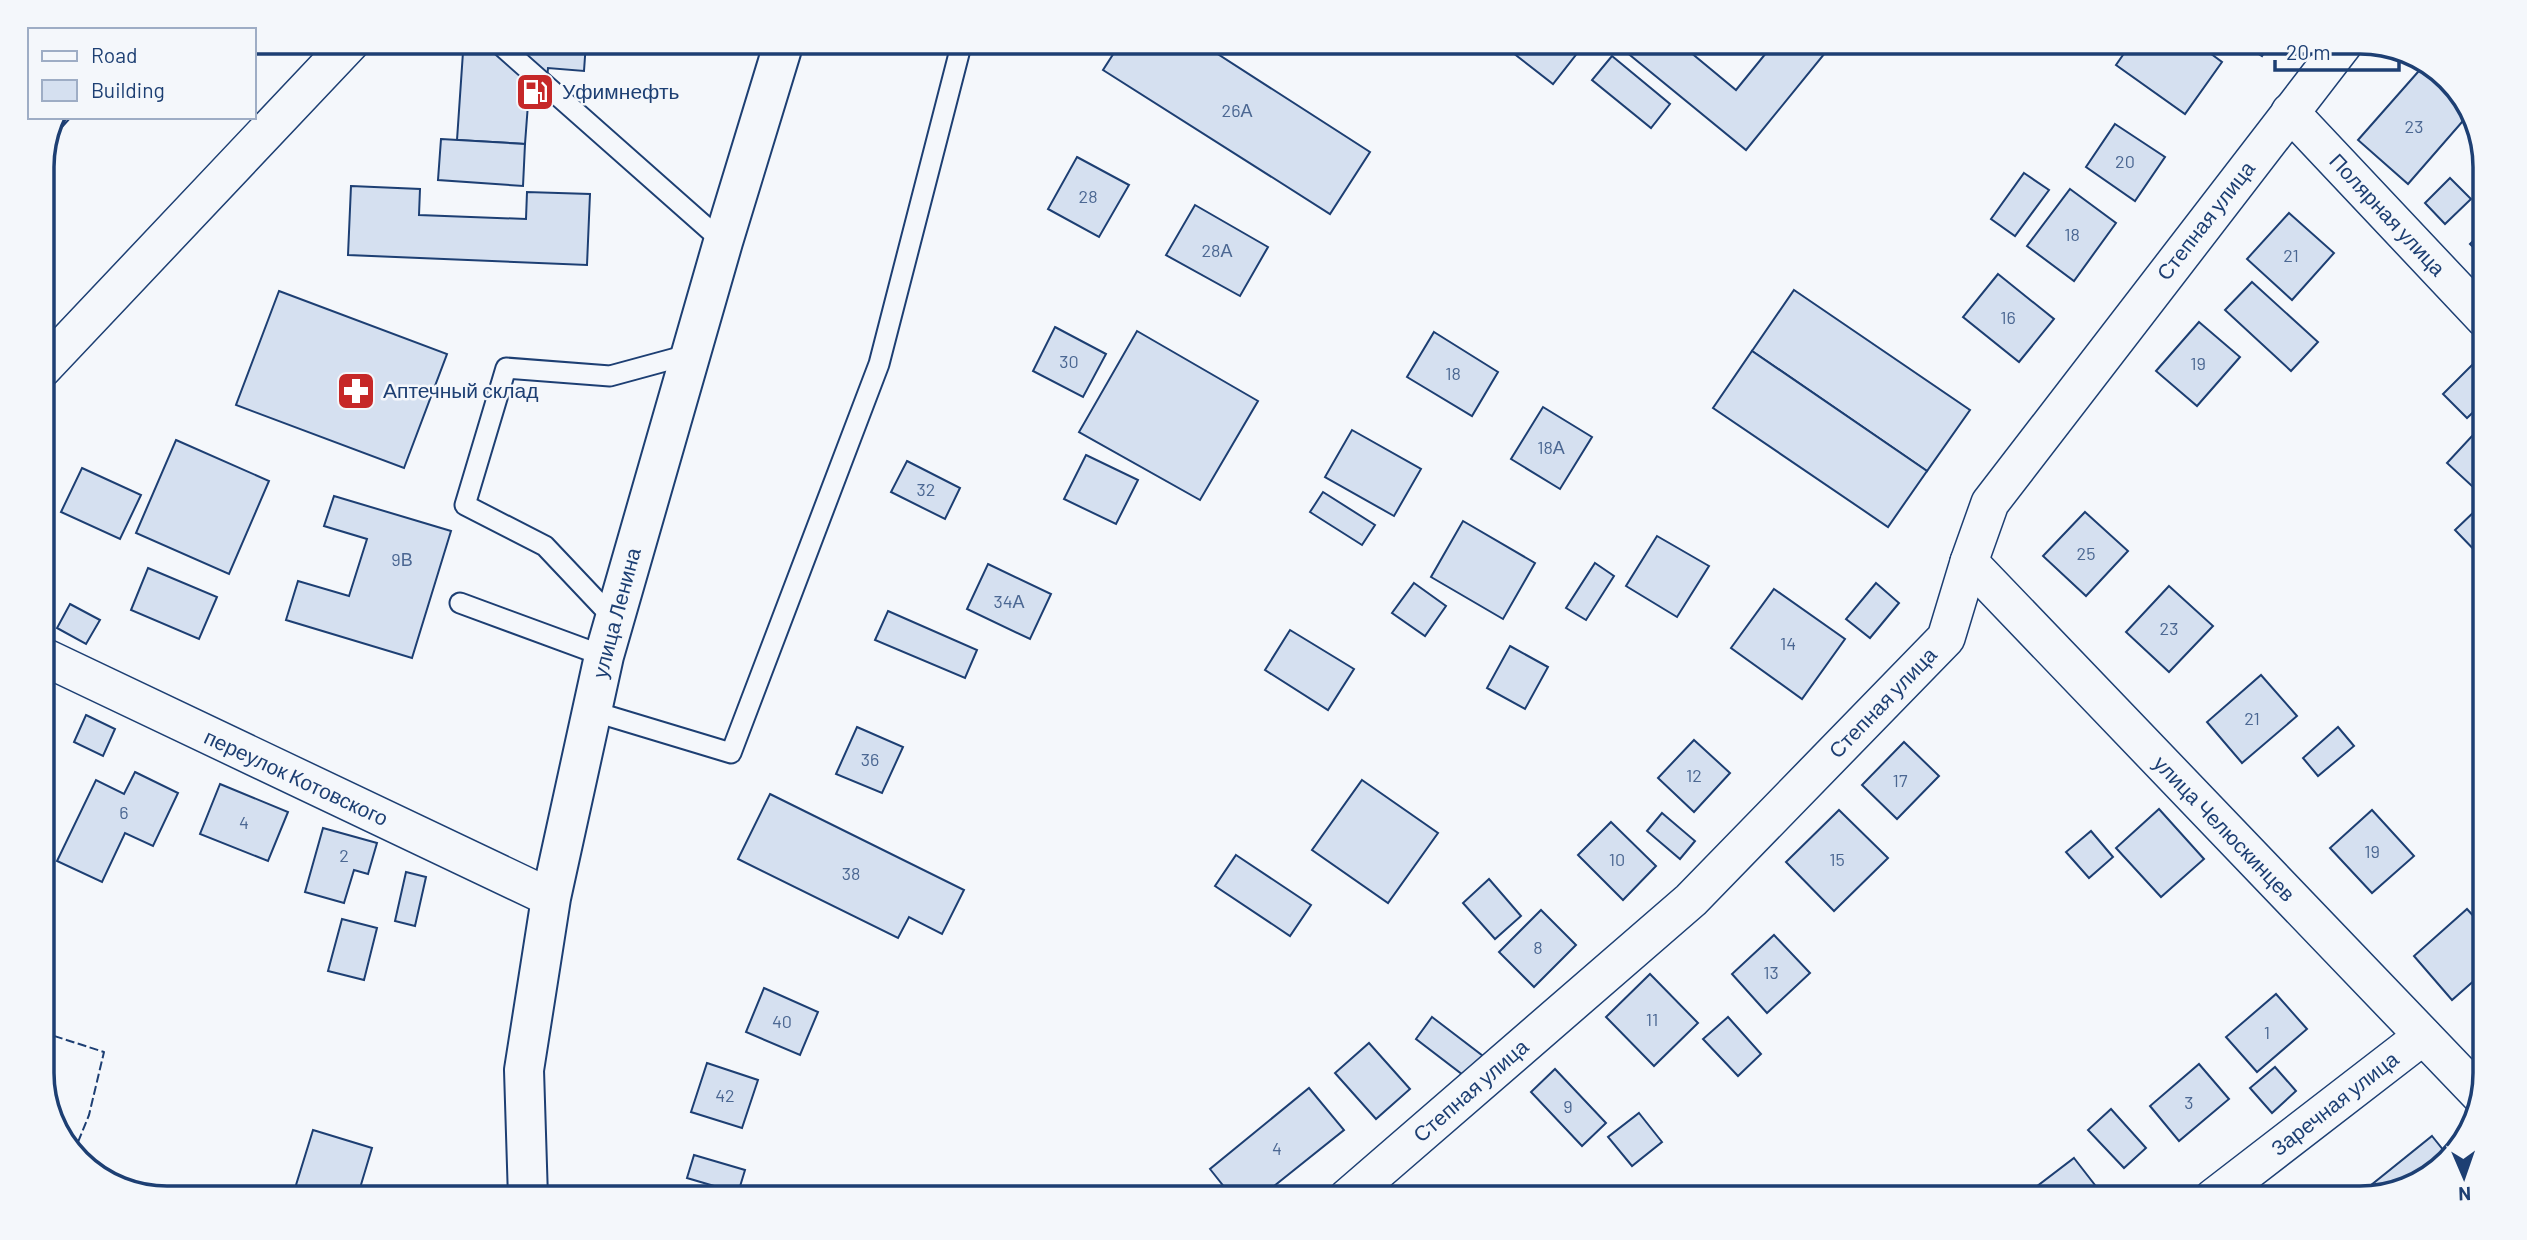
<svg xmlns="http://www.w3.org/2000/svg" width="2527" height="1240" font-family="Barlow,sans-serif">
<rect width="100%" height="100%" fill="#f4f7fb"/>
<!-- building -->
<g fill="#d5e0f0" stroke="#1d3f73" stroke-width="2">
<polygon points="498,42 586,42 584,71 548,68 545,104 528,104 525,144 457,140 463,52 497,54"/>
<polygon points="1121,42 1199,42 1370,152 1330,214 1103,70"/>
<polygon points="1499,42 1586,42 1553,84"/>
<polygon points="1614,42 1678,42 1736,90 1775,42 1834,42 1746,150"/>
<polygon points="2132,42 2195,42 2222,62 2185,114 2116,65"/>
<polygon points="2240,42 2271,42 2262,56"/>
<polygon points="1612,56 1670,104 1651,128 1592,80"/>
<polygon points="2425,64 2464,98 2469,114 2408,184 2358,140"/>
<polygon points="61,117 71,117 53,137"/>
<polygon points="2115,124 2165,157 2135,201 2086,167"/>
<polygon points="441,139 525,144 523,186 438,180"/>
<polygon points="1077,157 1129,185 1099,237 1048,209"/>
<polygon points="2024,173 2049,190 2015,236 1991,219"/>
<polygon points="2450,178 2471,199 2445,224 2425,203"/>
<polygon points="351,186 420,189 419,215 526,219 527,192 590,194 587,265 348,255"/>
<polygon points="2070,189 2116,223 2074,281 2027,246"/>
<polygon points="1195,205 1268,247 1240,296 1166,255"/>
<polygon points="2289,213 2334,253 2292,300 2247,259"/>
<polygon points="2485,229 2485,259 2470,244"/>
<polygon points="1998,274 2054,319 2019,362 1963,317"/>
<polygon points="2252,282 2318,342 2291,371 2225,310"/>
<polygon points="1794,290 1970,410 1927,471 1752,351"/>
<polygon points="279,291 447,354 404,468 236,405"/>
<polygon points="2199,322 2240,357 2197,406 2156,371"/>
<polygon points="1055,327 1106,354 1083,397 1033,371"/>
<polygon points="1137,331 1258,401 1200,500 1079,432"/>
<polygon points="1434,332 1498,372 1472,416 1407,377"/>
<polygon points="1752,351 1927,471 1888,527 1713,408"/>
<polygon points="2483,354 2485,401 2467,418 2443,394"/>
<polygon points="1543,407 1592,437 1560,489 1511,459"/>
<polygon points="2485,422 2485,498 2447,463"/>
<polygon points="1352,430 1421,469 1394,516 1325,477"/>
<polygon points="176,440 269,481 229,574 136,533"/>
<polygon points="1086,455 1138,480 1116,524 1064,499"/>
<polygon points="907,461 960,488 945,519 891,492"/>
<polygon points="82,468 141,495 120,539 61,512"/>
<polygon points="1323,492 1375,525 1362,545 1310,512"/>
<polygon points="334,496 451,531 412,658 286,620 298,581 349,596 367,539 324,526"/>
<polygon points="2476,510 2485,519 2485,557 2483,559 2455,530"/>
<polygon points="2085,512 2128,551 2086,596 2043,556"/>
<polygon points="1463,521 1535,563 1503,619 1431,577"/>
<polygon points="1657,536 1709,566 1677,617 1626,586"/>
<polygon points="1595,563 1614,576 1586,620 1566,608"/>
<polygon points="988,564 1051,594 1030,639 967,609"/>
<polygon points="148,568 217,597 199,639 131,610"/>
<polygon points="1414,583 1446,606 1425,636 1392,613"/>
<polygon points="1876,583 1899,603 1870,638 1846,619"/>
<polygon points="2169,586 2213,626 2169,672 2126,632"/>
<polygon points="1774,589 1845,639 1802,699 1731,648"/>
<polygon points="70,604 100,620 86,644 57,628"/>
<polygon points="888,611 977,650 965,678 875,640"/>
<polygon points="1290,630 1354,669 1328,710 1265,670"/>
<polygon points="1510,646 1548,667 1525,709 1487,688"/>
<polygon points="2261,675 2297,716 2242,763 2207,722"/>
<polygon points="86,715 115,729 103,756 74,742"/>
<polygon points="857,727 903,747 882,793 836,774"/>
<polygon points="2338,727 2354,746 2318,776 2303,758"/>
<polygon points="1694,740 1730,773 1694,812 1658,778"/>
<polygon points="1904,742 1939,776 1897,819 1862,785"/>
<polygon points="135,772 178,793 153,846 125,833 102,882 57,861 96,780 124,794"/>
<polygon points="1362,780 1438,833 1388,903 1312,850"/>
<polygon points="220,784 288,812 268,861 200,834"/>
<polygon points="770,794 964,890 942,934 909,917 898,938 738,859"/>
<polygon points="2159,809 2204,859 2161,897 2116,848"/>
<polygon points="1839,810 1888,858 1834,911 1786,862"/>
<polygon points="2372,810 2414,856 2372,893 2330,848"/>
<polygon points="1662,813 1695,841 1680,859 1647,831"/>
<polygon points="1611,822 1656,866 1623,900 1578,855"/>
<polygon points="323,828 377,843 368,874 354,870 344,903 305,892"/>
<polygon points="2091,831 2113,857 2089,878 2066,852"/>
<polygon points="1236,855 1311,905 1290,936 1215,886"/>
<polygon points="406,872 426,877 415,926 395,921"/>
<polygon points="1489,879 1521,916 1495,939 1463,903"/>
<polygon points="2467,909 2485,929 2485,971 2452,1000 2414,956"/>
<polygon points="1541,910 1576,945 1534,987 1499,952"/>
<polygon points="342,919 377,928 364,980 328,971"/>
<polygon points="1774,935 1810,973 1767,1013 1732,974"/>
<polygon points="1650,974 1698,1023 1654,1066 1606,1017"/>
<polygon points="764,988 818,1012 800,1055 746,1032"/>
<polygon points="2276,994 2307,1029 2257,1072 2226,1037"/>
<polygon points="1432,1017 1483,1056 1467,1078 1416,1039"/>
<polygon points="1728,1017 1761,1054 1738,1076 1703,1039"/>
<polygon points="1369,1043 1410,1089 1376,1119 1335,1073"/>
<polygon points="707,1063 758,1080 742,1128 691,1112"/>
<polygon points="2199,1064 2229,1099 2179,1141 2150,1106"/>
<polygon points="2275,1067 2296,1091 2272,1113 2250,1088"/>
<polygon points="1555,1069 1606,1123 1582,1146 1531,1092"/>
<polygon points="1309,1088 1344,1130 1259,1198 1233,1198 1210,1169"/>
<polygon points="2111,1109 2146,1148 2124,1168 2088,1130"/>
<polygon points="1639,1113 1662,1142 1632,1166 1608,1137"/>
<polygon points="313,1130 372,1148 357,1198 292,1198"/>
<polygon points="2432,1136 2448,1156 2429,1177 2362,1197 2360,1194"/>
<polygon points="694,1155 745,1170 738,1193 687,1178"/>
<polygon points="2074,1158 2105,1198 2045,1198 2036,1187"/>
</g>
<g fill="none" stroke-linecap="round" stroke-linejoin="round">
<defs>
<g id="service">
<polyline points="497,42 723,242"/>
<polyline points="460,603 604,656"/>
<polyline points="614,619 545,546 465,505 506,368 610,376 691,354"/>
<polyline points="592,711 731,753 879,364 962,42"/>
</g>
<g id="minor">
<polyline points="2290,112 2485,319"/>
<polyline points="42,369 351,42"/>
<polyline points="1969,562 2480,1095"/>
<polyline points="42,656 551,898"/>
<polyline points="1347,1198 1691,900 1946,638 1969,562 1990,503 2345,42"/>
<polyline points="2213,1198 2423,1036"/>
</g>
<polyline id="trunk" points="528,1198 524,1070 551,898 604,656 723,242 784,42"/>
</defs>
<!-- service casing -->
<use href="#service" stroke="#1d3f73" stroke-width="23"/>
<!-- minor casing -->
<use href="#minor" stroke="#1d3f73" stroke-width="40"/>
<!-- trunk casing -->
<use href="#trunk" stroke="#1d3f73" stroke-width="42"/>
<!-- service -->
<use href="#service" stroke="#f4f7fb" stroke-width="19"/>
<!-- minor -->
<use href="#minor" stroke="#f4f7fb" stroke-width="37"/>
<!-- trunk -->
<use href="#trunk" stroke="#f4f7fb" stroke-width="38"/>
<!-- fence -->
<polyline stroke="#1d3f73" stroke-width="2" stroke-dasharray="9 3.5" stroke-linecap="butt" points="42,1032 104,1052 89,1115 74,1152"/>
</g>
<!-- icons -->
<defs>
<symbol id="fuel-square" viewBox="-11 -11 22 22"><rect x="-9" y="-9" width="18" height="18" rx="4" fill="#c62828" stroke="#f4f7fb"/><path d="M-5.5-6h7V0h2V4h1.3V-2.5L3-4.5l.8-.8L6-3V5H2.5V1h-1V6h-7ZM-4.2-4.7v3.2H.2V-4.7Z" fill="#fff"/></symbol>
<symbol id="pharmacy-square" viewBox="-11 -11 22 22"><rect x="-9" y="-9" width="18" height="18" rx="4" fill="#c62828" stroke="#f4f7fb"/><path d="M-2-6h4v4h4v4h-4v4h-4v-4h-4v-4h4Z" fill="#fff"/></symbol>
</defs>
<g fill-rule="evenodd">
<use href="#fuel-square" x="513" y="70" width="44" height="44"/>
<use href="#pharmacy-square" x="334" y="369" width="44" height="44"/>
</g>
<g text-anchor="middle" stroke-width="5" stroke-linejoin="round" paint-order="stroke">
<!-- number labels -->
<g font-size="18" fill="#4b6792">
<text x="1237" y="117">26А</text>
<text x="2414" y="133">23</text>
<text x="2125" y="168">20</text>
<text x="1088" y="203">28</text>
<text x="2072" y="241">18</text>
<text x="1217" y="257">28А</text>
<text x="2291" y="262">21</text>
<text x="2008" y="324">16</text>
<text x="1069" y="368">30</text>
<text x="2198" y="370">19</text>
<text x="1453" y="380">18</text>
<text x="1551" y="454">18А</text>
<text x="926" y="496">32</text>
<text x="2086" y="560">25</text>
<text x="402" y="566">9В</text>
<text x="1009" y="608">34А</text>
<text x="2169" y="635">23</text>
<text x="1788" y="650">14</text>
<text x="2252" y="725">21</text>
<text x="870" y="766">36</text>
<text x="1694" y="782">12</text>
<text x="1900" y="787">17</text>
<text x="124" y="819">6</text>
<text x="244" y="829">4</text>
<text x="2372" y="858">19</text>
<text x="344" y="862">2</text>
<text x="1617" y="866">10</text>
<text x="1837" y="866">15</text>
<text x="851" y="880">38</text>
<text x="1538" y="954">8</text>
<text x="1771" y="979">13</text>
<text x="1652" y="1026">11</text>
<text x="782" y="1028">40</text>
<text x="2267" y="1039">1</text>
<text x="725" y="1102">42</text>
<text x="2189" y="1109">3</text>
<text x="1568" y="1113">9</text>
<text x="1277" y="1155">4</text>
</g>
<!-- poi labels -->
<g font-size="21" fill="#1d3f73" stroke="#f4f7fb" text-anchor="start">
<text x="562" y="99">Уфимнефть</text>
<text x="383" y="398">Аптечный склад</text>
</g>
<!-- street labels -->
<g font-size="21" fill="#1d3f73" stroke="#f4f7fb">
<text transform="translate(2387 215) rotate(47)" y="7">Полярная улица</text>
<text transform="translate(2206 221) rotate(-52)" y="7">Степная улица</text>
<text transform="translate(617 613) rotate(-75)" y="7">улица Ленина</text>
<text transform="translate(1883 703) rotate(-46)" y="7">Степная улица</text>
<text transform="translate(296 778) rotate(25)" y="7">переулок Котовского</text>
<text transform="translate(2224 829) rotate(46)" y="7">улица Челюскинцев</text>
<text transform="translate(1471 1091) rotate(-41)" y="7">Степная улица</text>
<text transform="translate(2335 1104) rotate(-38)" y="7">Заречная улица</text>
</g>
</g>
<!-- crop -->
<path d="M0 0H2527V1240H0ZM167 54H2360A113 113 0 0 1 2473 167V1073A113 113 0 0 1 2360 1186H167A113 113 0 0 1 54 1073V167A113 113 0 0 1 167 54Z" fill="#f4f7fb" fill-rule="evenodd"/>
<path fill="none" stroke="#1d3f73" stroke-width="3.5" d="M167 54H2360A113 113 0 0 1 2473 167V1073A113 113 0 0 1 2360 1186H167A113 113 0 0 1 54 1073V167A113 113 0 0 1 167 54Z"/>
<!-- legend -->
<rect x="28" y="28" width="228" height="91" fill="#f4f7fb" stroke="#9eadc5" stroke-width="2"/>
<rect x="42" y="51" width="35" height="10" fill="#f4f7fb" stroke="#9eadc5" stroke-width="2"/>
<text x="91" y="63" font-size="21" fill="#1d3f73">Road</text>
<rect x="42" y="80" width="35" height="21" fill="#d5e0f0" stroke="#9eadc5" stroke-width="2"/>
<text x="91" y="98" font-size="21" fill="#1d3f73">Building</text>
<!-- north arrow -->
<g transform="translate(2464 1177) rotate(178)" stroke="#f4f7fb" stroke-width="5" paint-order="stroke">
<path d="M0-5L12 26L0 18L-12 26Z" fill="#1d3f73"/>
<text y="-10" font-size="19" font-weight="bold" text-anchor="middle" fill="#1d3f73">N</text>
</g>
<!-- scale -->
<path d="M2275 60v10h124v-10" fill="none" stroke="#1d3f73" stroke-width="3.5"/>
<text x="2286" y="60" font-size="21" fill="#1d3f73" stroke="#f4f7fb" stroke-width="5" paint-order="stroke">20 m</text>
</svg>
